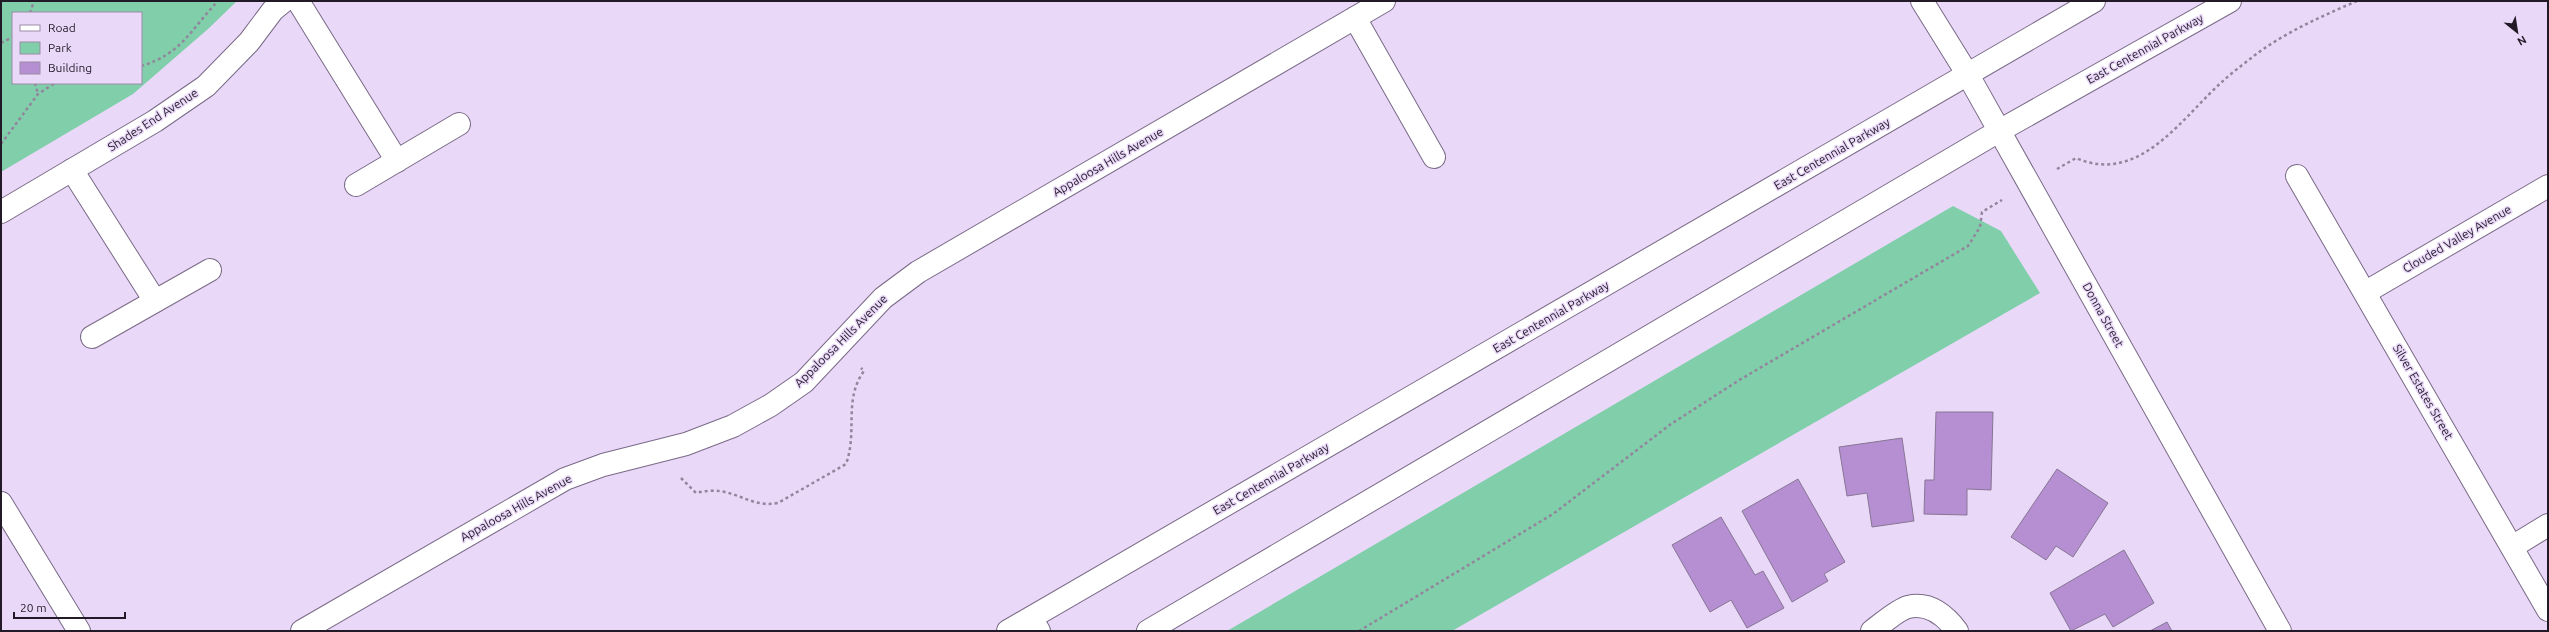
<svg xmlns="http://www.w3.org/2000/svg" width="2549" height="632" font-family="Ubuntu,sans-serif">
<rect width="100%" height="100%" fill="#ead8f9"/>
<!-- green -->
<g fill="#80cfaa" fill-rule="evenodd">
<path d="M1,1H237L208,29L133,94L1,172ZM13,13H141V83H13Z"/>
<polygon points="1953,206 2001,231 2040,293 1452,631 1227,631"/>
</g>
<!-- building -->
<g fill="#b68fd3" stroke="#867693">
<polygon points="1936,412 1993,412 1991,490 1967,489 1967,515 1924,514 1925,480 1934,480"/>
<polygon points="1902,438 1914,521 1872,527 1867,493 1847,496 1839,447"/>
<polygon points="2057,469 2108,503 2073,557 2056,546 2046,560 2011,537"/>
<polygon points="1798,479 1845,562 1824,574 1828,581 1792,602 1742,511"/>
<polygon points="1721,517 1755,575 1763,571 1784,608 1747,628 1731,600 1710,612 1672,545"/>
<polygon points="2124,550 2154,603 2113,627 2105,614 2071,631 2050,593"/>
<polygon points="2167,622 2172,631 2150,631"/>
</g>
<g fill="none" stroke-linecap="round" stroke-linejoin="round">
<defs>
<g id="service">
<polyline points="298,1 397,161"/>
<polyline points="1355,18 1434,157"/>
<polyline points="72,170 155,301"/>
<polyline points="356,185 459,124"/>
<polyline points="92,337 210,270"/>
</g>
<g id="minor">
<polyline points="2297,176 2548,610"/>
<polyline points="1,212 155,121 206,86 249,42 273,10 284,1"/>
<polyline points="2366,292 2548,186"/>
<polyline points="1,503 79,631"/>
<polyline points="2512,547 2548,525"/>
<polyline points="1031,618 1039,631"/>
<polyline points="302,631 565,479 603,465 686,444 733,426 771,405 804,382 883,298 918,272 1384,1"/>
<path d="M1872,631C1880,625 1899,609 1908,607C1929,602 1945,615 1957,631"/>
</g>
<polyline id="tertiary" points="1922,1 1968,75 2280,631"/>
<g id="secondary">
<polyline points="1008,631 2094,1"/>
<polyline points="1148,631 1999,131 2230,1"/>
</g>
</defs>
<!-- service casing -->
<use href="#service" stroke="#796a86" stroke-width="24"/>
<!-- minor casing -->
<use href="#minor" stroke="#796a86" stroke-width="24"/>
<!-- tertiary casing -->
<use href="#tertiary" stroke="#796a86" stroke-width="24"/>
<!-- secondary casing -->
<use href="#secondary" stroke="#796a86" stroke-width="24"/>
<!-- path -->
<g stroke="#92859c" stroke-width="2.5" stroke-dasharray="3 3" stroke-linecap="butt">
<polyline points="30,13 34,1"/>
<polyline points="1,43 13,37"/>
<path d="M141,66C182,54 191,29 218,1"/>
<polyline points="35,83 38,94"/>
<polyline points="1,144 38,94 55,83"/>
<path d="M2057,169L2076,158C2140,186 2183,116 2224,80C2234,71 2245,63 2255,55C2286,32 2322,16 2357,1"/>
<path d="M681,478L696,493C733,483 747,509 778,503L846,464C858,431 843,400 864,371L861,368"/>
<polyline points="1359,631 1553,514 1671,424 1741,379 1968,246 1980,227 1982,212 2002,200"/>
</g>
<!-- service -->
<use href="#service" stroke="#fff" stroke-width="22"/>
<!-- minor -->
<use href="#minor" stroke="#fff" stroke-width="22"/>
<!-- tertiary -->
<use href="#tertiary" stroke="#fff" stroke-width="22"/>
<!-- secondary -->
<use href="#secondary" stroke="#fff" stroke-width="22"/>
</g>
<g text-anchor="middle" stroke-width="3" stroke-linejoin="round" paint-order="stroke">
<!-- street labels -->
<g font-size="12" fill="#221b27" stroke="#ead8f9">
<text transform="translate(2145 49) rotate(-29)" y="4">East Centennial Parkway</text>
<text transform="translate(153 120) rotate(-33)" y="4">Shades End Avenue</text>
<text transform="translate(1832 154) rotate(-30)" y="4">East Centennial Parkway</text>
<text transform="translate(1108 162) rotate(-30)" y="4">Appaloosa Hills Avenue</text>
<text transform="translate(2457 239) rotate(-30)" y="4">Clouded Valley Avenue</text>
<text transform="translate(2103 315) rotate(61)" y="4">Donna Street</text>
<text transform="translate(1551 317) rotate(-30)" y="4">East Centennial Parkway</text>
<text transform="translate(841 341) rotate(-45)" y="4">Appaloosa Hills Avenue</text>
<text transform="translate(2423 392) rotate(60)" y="4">Silver Estates Street</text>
<text transform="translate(1271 479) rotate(-30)" y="4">East Centennial Parkway</text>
<text transform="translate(516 508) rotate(-29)" y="4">Appaloosa Hills Avenue</text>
</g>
</g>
<!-- border -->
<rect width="2549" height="632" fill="none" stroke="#221b27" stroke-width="4"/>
<!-- legend -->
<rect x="12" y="12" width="130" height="72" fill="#ead8f9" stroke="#9a8ca5"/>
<rect x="20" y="25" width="20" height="6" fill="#ffffff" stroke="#9a8ca5"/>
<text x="48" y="32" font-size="12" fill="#221b27">Road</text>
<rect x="20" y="42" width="20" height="12" fill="#80cfaa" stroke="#9a8ca5"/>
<text x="48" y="52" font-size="12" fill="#221b27">Park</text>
<rect x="20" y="62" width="20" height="12" fill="#b68fd3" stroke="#9a8ca5"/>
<text x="48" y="72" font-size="12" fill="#221b27">Building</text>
<!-- north arrow -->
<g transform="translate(2517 32) rotate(150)" stroke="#ead8f9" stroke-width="3" paint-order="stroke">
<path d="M0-3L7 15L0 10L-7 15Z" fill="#221b27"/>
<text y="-6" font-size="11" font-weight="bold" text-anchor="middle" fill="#221b27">N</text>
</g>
<!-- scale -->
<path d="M14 612v6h111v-6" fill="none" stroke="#221b27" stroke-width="2"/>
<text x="20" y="612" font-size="12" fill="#221b27" stroke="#ead8f9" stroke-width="3" paint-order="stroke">20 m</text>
</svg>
